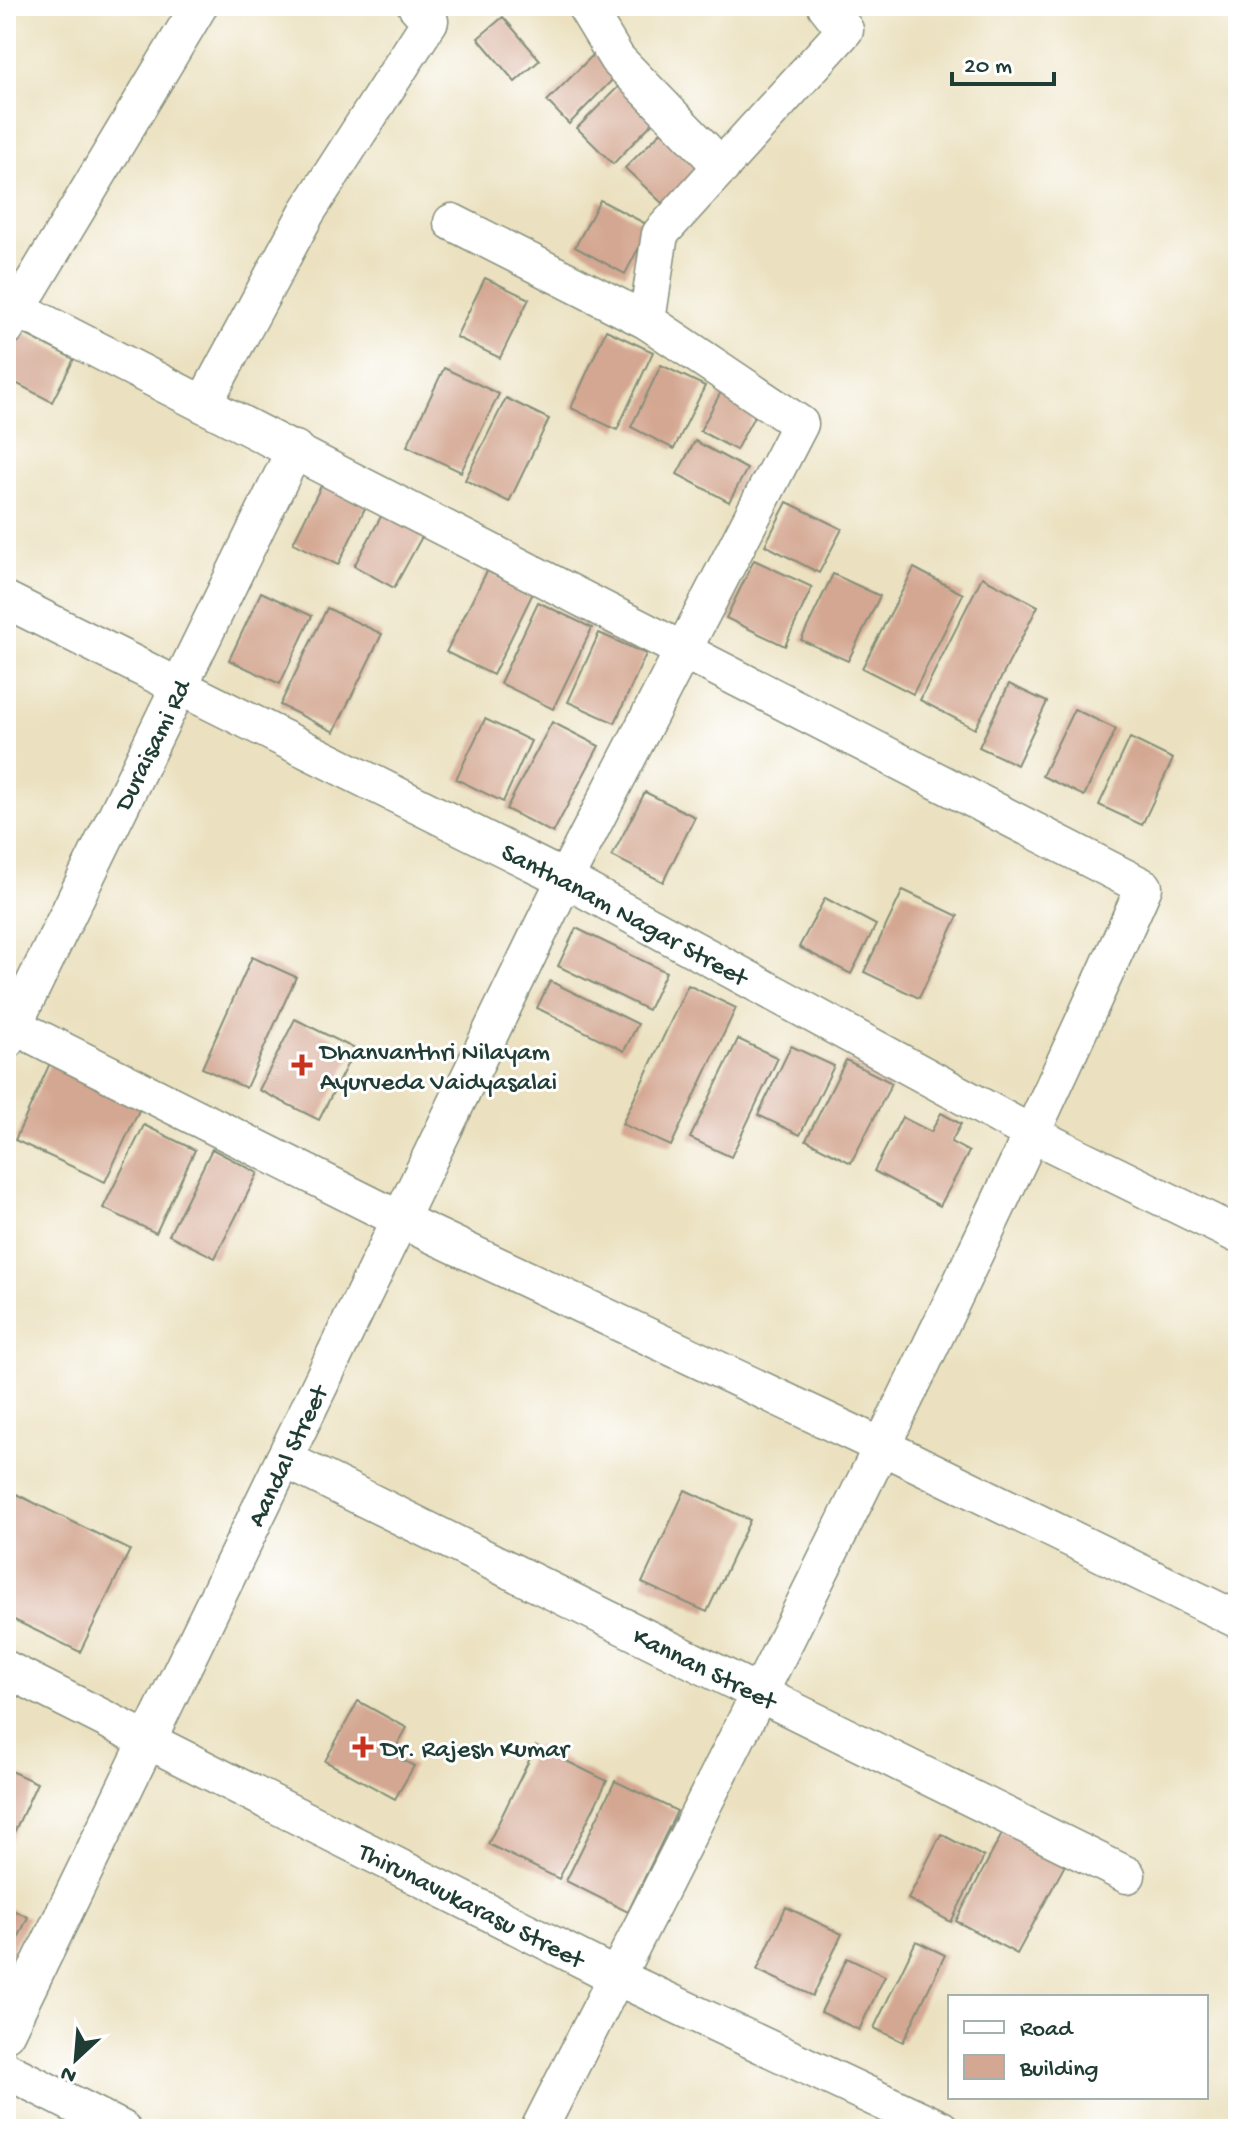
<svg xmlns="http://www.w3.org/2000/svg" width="1244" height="2135" font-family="'Gochi Hand',sans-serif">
<rect width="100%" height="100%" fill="#fff"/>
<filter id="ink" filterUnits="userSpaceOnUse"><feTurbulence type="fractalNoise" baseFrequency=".0125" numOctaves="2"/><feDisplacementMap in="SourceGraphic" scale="16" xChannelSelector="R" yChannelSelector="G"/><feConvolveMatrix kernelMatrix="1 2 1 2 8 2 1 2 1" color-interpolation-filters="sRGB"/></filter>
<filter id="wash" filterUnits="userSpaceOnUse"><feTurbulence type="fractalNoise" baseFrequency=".006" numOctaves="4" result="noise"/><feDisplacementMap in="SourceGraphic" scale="32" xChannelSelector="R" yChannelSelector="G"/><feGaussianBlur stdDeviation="1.8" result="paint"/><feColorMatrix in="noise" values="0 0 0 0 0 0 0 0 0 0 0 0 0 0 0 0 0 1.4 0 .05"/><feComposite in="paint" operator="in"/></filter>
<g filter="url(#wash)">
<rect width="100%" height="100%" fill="#ebe1c0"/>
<g id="blocks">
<!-- building -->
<g fill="#d4a792">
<polygon points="503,17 540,60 515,82 478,38"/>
<polygon points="601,47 623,69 569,124 547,101"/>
<polygon points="626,79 661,114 613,164 577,128"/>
<polygon points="670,123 707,160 663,204 625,168"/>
<polygon points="600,200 650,226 625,274 575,247"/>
<polygon points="485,278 529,299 500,358 456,337"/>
<polygon points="11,327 74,359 52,402 6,378 6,336"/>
<polygon points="606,330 653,352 617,430 571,408"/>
<polygon points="661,365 705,386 674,449 631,427"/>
<polygon points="444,368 499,394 461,472 407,446"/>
<polygon points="723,388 759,407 736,450 700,431"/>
<polygon points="506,398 549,419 509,502 465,480"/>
<polygon points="695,441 747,469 729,502 677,474"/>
<polygon points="323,482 367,504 338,565 293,543"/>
<polygon points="787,502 842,529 819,573 765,545"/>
<polygon points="384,511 424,533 394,588 354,566"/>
<polygon points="754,560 812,587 785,646 726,618"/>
<polygon points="914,568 963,594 913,694 862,668"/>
<polygon points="487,571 533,593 493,675 446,652"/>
<polygon points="833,574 880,596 848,661 801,640"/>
<polygon points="982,577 1038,606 975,729 920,700"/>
<polygon points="261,592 312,616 280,684 229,660"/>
<polygon points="538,602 592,628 553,709 500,683"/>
<polygon points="327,608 382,634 334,732 280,705"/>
<polygon points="599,633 646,654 615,723 568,702"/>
<polygon points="1009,684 1047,702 1017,765 979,747"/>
<polygon points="1074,709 1116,729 1084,796 1042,776"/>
<polygon points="485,719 531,741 503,802 456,779"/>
<polygon points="552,722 599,746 553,833 506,809"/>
<polygon points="1130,738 1173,759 1142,825 1099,805"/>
<polygon points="645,792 695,817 663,882 612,856"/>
<polygon points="903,890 958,916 919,998 864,972"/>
<polygon points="825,898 876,925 851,974 799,947"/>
<polygon points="576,928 666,972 648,1010 558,966"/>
<polygon points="252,957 296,977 246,1088 202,1068"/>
<polygon points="550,981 638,1024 624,1051 537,1008"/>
<polygon points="688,985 736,1008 671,1146 622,1124"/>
<polygon points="295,1019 355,1049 319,1120 259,1090"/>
<polygon points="738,1039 778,1058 731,1157 690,1138"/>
<polygon points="791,1046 834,1066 800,1135 758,1115"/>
<polygon points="846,1060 892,1083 851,1163 806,1140"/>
<polygon points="50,1063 141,1106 105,1182 15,1140"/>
<polygon points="941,1113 961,1124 951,1142 969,1152 940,1206 874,1171 902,1117 931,1132"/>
<polygon points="144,1125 195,1150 156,1233 103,1208"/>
<polygon points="212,1149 258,1173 215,1258 169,1235"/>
<polygon points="6,1489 130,1550 80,1652 6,1616"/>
<polygon points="685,1490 750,1520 707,1612 642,1583"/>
<polygon points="358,1701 407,1728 392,1754 414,1766 395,1799 325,1761"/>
<polygon points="536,1746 607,1781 559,1879 488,1844"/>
<polygon points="6,1769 37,1783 6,1850"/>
<polygon points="615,1781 677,1811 628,1912 566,1881"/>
<polygon points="1003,1832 1065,1865 1017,1954 956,1921"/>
<polygon points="941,1834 984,1857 951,1922 908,1899"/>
<polygon points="6,1907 28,1917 6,1964"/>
<polygon points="786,1907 842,1934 813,1996 757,1970"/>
<polygon points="916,1941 945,1955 903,2042 874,2028"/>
<polygon points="847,1958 885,1976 859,2030 821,2012"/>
</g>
</g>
</g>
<g filter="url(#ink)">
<use href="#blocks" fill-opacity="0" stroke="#858f7a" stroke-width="2"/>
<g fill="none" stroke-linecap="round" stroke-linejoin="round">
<defs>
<g id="minor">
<polyline points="585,6 617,59 722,167"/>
<polyline points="452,222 647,321"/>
<path d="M6,303L1144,887C957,1308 748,1718 539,2129"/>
<polyline points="6,328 199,6"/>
<polyline points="204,403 307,212 430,21 416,6"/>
<path id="s1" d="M6,600L565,879L1034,1135L1238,1235"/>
<polyline points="6,1022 401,1220 883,1447 1238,1620"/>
<path id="s2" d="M6,1041L295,449"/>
<path id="s3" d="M284,1459L1127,1875"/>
<path id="s4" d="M6,1669L617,1977L941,2129"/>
<path id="s5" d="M6,2033L565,879L800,424L647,321L660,234L845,30L826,6"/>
<polyline points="6,2070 122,2129"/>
</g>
</defs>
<!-- minor casing -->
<use href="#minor" stroke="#858f7a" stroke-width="39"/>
<!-- minor -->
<use href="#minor" stroke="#fff" stroke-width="36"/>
</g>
</g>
<!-- markers -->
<g fill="#c8321e" stroke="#fff" stroke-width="3">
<path d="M298 1053h8v8h8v8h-8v8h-8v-8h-8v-8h8z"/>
<path d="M359 1735h8v8h8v8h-8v8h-8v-8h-8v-8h8z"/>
</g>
<g text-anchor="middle" stroke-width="6" stroke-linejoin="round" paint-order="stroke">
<!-- street labels -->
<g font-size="26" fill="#1f3d34" stroke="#fff">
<text dy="9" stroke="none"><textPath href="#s2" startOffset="330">Duraisami Rd</textPath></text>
<text dy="9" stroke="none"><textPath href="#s1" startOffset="694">Santhanam Nagar Street</textPath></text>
<text dy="9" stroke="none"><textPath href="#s5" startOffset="642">Aandal Street</textPath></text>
<text dy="9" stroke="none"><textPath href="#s3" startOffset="470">Kannan Street</textPath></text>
<text dy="9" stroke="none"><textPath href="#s4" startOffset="522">Thirunavukarasu Street</textPath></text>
</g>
<!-- poi labels -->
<g font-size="26" fill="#1f3d34" stroke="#fff" text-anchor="start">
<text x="320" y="1059">Dhanvanthri Nilayam<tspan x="320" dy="30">Ayurveda Vaidyasalai</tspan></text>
<text x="381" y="1756">Dr. Rajesh Kumar</text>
</g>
</g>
<!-- margin -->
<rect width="1244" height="2135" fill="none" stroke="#fff" stroke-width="32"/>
<!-- legend -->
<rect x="948" y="1995" width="260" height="104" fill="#ffffff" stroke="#a5b1ae" stroke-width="2"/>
<rect x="964" y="2021" width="40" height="12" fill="#ffffff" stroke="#a5b1ae" stroke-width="2"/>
<text x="1020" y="2035" font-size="24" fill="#1f3d34">Road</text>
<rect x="964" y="2055" width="40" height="24" fill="#d4a792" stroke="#a5b1ae" stroke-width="2"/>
<text x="1020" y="2075" font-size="24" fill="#1f3d34">Building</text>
<!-- north arrow -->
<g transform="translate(76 2059) rotate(206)" stroke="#ffffff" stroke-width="6" paint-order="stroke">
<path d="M0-6L14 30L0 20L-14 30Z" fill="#1f3d34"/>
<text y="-12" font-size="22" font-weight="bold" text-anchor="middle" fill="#1f3d34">N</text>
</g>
<!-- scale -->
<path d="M952 72v12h102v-12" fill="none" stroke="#1f3d34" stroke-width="4"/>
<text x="964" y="72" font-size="24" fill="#1f3d34" stroke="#ffffff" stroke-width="6" paint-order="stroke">20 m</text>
</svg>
